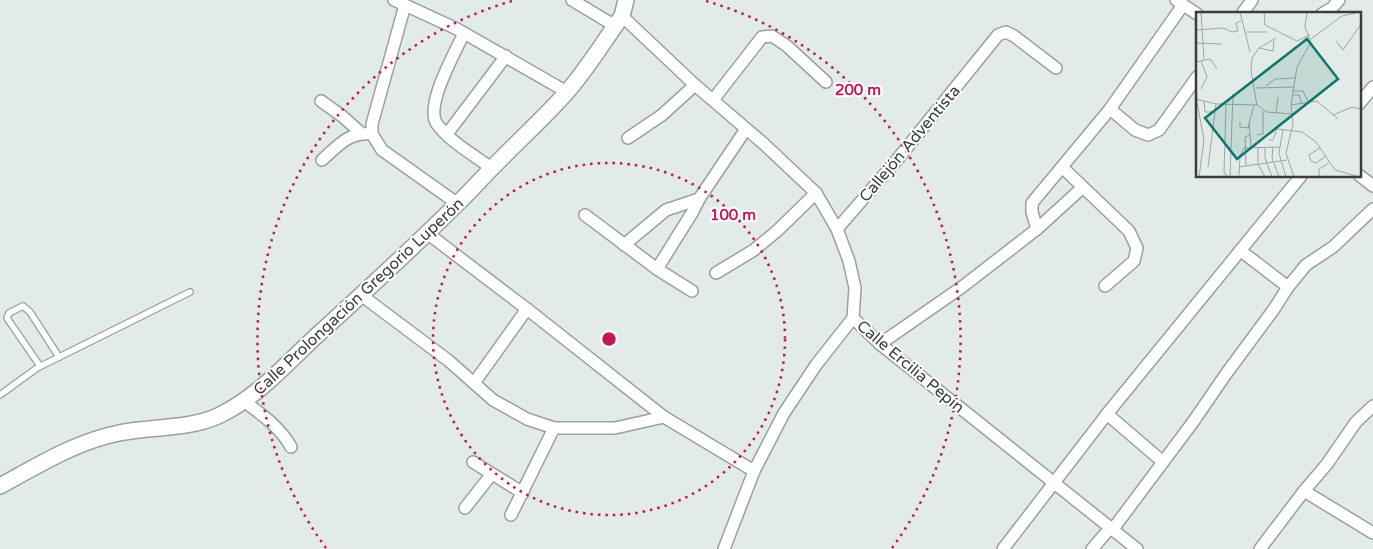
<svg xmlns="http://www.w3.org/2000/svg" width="1373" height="549" font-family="'Varela Round',sans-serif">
<rect width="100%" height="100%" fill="#e3ebe8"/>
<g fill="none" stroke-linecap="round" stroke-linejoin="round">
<defs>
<g id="service">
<polyline points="40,366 7,318 9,313 23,306 30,312 59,357"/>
<polyline points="0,395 37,368 190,292"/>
</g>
<g id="minor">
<polyline points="394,0 457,29 567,92"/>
<polyline points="572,0 615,26"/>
<polyline points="1176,0 1197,14"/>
<polyline points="405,5 372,124 372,134 382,150 458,204"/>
<polyline points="1242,14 1252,0"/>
<polyline points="1322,14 1332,8 1339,0"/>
<polyline points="622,16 695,85 764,144 816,193 837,229 849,261 855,288 853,318 880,344 1137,549"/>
<path d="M464,33C456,51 424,106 437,124C449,141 474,155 491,168"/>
<polyline points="713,100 762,37 772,36 787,46 826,82"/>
<polyline points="321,101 342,116 361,133"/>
<polyline points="1359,104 1373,87"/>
<polyline points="1110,109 1135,130 1148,135 1159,130 1197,77"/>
<polyline points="447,134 506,56"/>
<polyline points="628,138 662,115 695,85"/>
<path d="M322,160C339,145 348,132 372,134"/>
<polyline points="1062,167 1129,231 1137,248 1134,261 1105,286"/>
<polyline points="1359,175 1373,186"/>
<polyline points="585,215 657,269 692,291"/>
<polyline points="837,229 896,161 998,35 1006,32 1014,36 1056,68"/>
<polyline points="1037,229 1032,212 1032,203 1110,109 1183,5"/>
<polyline points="427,233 527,309 664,417 754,471"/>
<polyline points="624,245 666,210 699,199 746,129"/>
<polyline points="1241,251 1288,287"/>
<polyline points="657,269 692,213 699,199"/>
<polyline points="716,273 754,250 777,231 816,193"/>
<polyline points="361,295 449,361 493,400 527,419 554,428 615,428 664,417"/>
<polyline points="880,344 962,287 1037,229 1082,188"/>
<polyline points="474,383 527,309"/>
<path d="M244,401C262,415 280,427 291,447"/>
<polyline points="1107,414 1163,462"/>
<polyline points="473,462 523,493"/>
<polyline points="1304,491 1373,533"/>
<polyline points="465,508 491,475"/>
<polyline points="511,515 554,428"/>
<polyline points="1113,529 1193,422 1226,374 1274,309 1288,287 1306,265 1333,247 1373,209"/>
<polyline points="724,549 754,471 784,413 816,365 853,318"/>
<polyline points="1003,549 1107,414 1301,176"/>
<polyline points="1092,549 1111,527"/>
<polyline points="1260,549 1304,491 1327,464 1356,422 1373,406"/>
</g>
<path id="tertiary" d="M0,486C39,465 75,442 119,433C152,426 189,430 220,415C261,395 290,359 324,329C369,288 414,247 457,204C470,192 481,179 493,167C517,142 543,119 566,93C584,73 599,49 615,26L622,16L626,0"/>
</defs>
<!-- service casing -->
<use href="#service" stroke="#99a09d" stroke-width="8"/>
<!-- minor casing -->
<use href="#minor" stroke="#99a09d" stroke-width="14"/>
<!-- tertiary casing -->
<use href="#tertiary" stroke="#99a09d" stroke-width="18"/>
<!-- service -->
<use href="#service" stroke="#fff" stroke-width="5.5"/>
<!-- minor -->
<use href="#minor" stroke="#fff" stroke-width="11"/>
<!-- tertiary -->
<use href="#tertiary" stroke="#fff" stroke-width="15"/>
</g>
<!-- distance rings -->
<g fill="none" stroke="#c2185b" stroke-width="2.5" stroke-dasharray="2.5 5">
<circle cx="609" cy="339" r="176"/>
<path d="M326 548A352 352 0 0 1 512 1M706 1A352 352 0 0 1 892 548"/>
</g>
<g text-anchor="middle" stroke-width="4" stroke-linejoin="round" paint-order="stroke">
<!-- street labels -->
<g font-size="16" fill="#3a3d3c" stroke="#fff">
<text transform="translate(909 143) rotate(-50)" y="6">Callejón Adventista</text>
<text transform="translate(358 296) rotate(-43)" y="6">Calle Prolongación Gregorio Luperón</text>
<text transform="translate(911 366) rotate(40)" y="6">Calle Ercilia Pepín</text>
</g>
</g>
<!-- overview -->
<g transform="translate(1196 12)">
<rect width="165" height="165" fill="#e3ebe8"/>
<path fill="none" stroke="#9fa5a3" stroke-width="1" d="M5,0L8,47M44,0L54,40M68,0L69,13L101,29L114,23M0,18L27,16L36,20L42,19L40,11L45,9M50,20H71M115,27L146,4L163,0M140,29L147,38L165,12M0,31L26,32M63,36L77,39L78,29M5,49L11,65L5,77M0,50L14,47L21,57M70,74L79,67L99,66M60,76L98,75M97,79H107L112,90M96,83H103L106,92M0,85L8,128L3,165M0,87L20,92L61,93L71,100L96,102M8,89L9,100H18M30,93L28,161L32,165M61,93L55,59L56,46L63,36L80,26M95,93L121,89L142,107M80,101L82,85M137,103L156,95L165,97M44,110V115L54,116M53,110L55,135M52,116L58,93M87,117L83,141L90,165M61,123L67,122V99M73,128H77L81,117L106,120L120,130L139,158L164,165M62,135V152L69,165M69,135V146L76,165M77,135L76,146L83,165M124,136L113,143L115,149L120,151L129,145M50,154L49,125L54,123M12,155L20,92M43,155L91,148M43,163L44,144L48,136L84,135M34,165L37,82M98,165L90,141L97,112L95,93L101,55L115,30L109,15L111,0M123,165V157L133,151"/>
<path fill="#0f766e" fill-opacity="0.15" stroke="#0f766e" stroke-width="2.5" d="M111,27L142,67L41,147L9,106Z"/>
<rect width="165" height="165" fill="none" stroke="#3a3d3c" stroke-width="2.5"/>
</g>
<circle cx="609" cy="339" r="8" fill="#c2185b" stroke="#fff" stroke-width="2.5"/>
<g font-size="15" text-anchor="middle" font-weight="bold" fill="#c2185b" stroke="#fff" stroke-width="4" stroke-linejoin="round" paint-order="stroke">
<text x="858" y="95">200 m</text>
<text x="733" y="220">100 m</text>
</g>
</svg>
